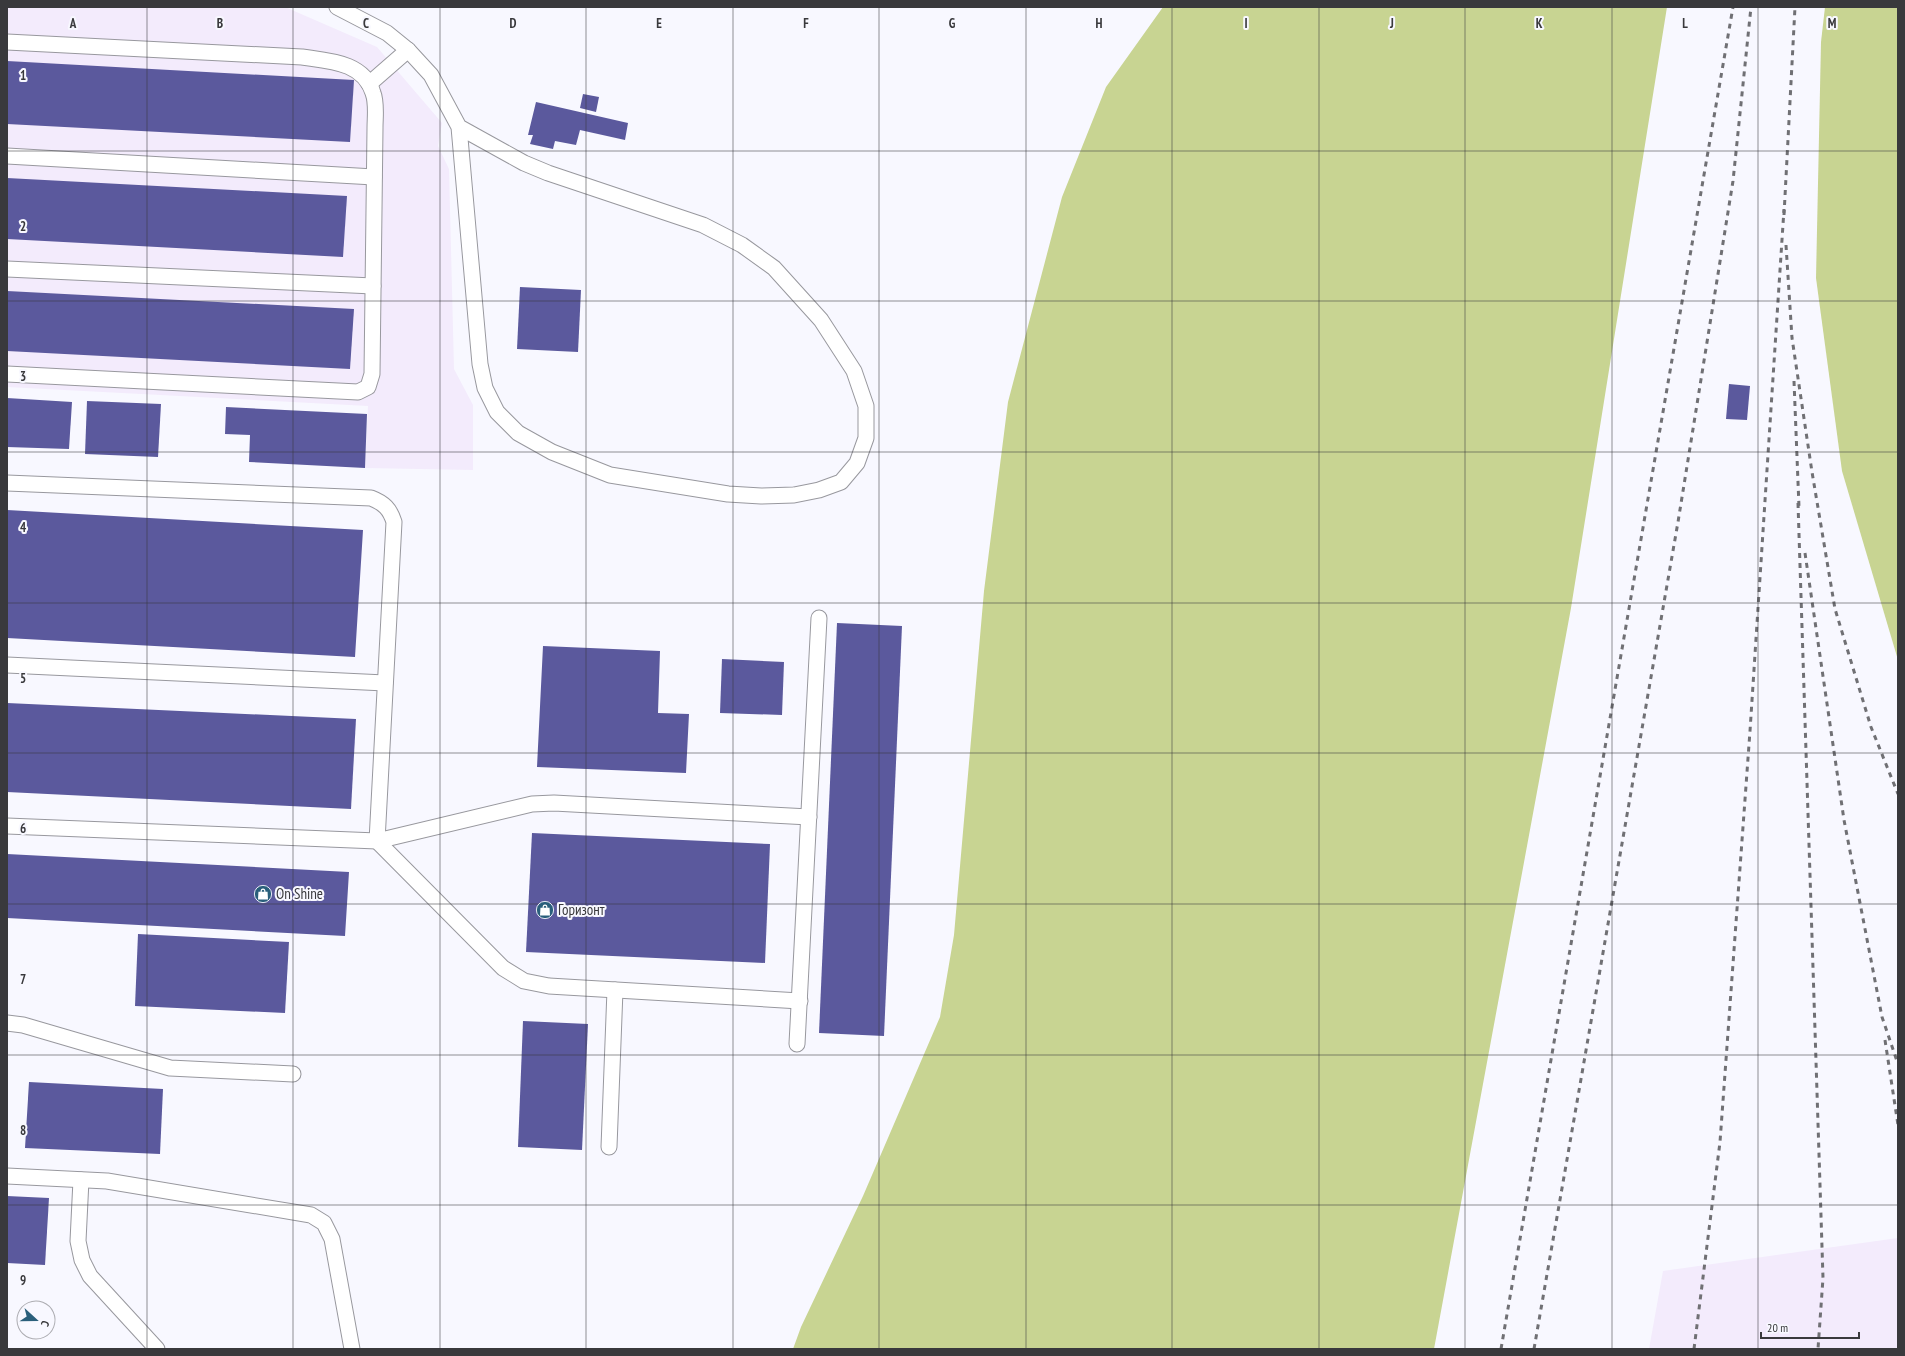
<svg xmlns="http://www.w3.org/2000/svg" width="1905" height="1356" font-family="'PT Sans Narrow',sans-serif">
<rect width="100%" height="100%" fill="#f8f8ff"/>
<!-- industrial -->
<g fill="#f3ebfc">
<polygon points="7,7 285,7 377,47 442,123 438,146 449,169 454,369 473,405 473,470 365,468 368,406 7,387"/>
<polygon points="1898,1238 1898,1349 1649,1349 1663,1271"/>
</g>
<!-- green -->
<g fill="#c8d492">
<polygon points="1163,7 1667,7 1571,608 1434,1349 793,1349 801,1327 863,1196 940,1017 954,935 984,591 1008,402 1062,197 1106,87"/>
<polygon points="1825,7 1898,7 1898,660 1842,471 1816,278 1821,42"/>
</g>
<!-- building -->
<g fill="#5b599d">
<polygon points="7,61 354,80 350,142 7,124"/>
<polygon points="583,94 599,97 596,112 580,108"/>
<polygon points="536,102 628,123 625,140 580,130 576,145 555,141 553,149 530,144 533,135 528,135"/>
<polygon points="7,178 347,196 343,257 7,239"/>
<polygon points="520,287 581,290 578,352 517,349"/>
<polygon points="7,291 354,309 350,369 7,351"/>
<polygon points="1729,384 1750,386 1747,420 1726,419"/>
<polygon points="7,398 72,402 69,449 7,447"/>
<polygon points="87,401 161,404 158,457 85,454"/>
<polygon points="226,407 367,414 365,468 249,462 250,435 225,434"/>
<polygon points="7,510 363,530 355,657 7,638"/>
<polygon points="837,623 902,626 884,1036 819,1033"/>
<polygon points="543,646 660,651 658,713 689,714 686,773 537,767"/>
<polygon points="722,659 784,662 782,715 720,713"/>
<polygon points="7,703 356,719 351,809 7,792"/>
<polygon points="532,833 770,844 765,963 526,952"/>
<polygon points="7,854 349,872 345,936 7,918"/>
<polygon points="138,934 289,942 285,1013 135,1006"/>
<polygon points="523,1021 588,1024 582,1150 518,1147"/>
<polygon points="29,1082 163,1089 160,1154 25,1148"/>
<polygon points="7,1196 49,1198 45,1265 7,1263"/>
</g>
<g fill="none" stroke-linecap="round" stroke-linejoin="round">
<defs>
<g id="service">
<polyline points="337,7 387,33 408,50 431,75 459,127 480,364 485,388 497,412 518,433 552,452 610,475 728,494 761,496 794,495 819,490 841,482 857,463 866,438 866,406 854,371 821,320 774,268 742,245 703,225 548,173 524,163 459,127"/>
<path d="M7,42L302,57C329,61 364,62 373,93C377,103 375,117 375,128L372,374L368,387L358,392L7,374"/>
<polyline points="369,84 408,50"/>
<polyline points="7,156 374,177"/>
<polyline points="7,269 373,286"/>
<path d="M7,483L371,498C384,503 390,509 394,522L377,841L503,968L524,981L549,986L800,1001"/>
<polyline points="7,665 385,683"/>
<polyline points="7,826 377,841 532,804 554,803 809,817"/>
<polyline points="7,1023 23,1025 170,1068 293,1074"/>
<polyline points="797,1044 819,618"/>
<polyline points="609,1147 615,990"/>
<polyline points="7,1176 107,1181 311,1215 324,1223 332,1239 352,1349"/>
<polyline points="81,1180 78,1241 82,1260 90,1276 157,1349"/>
</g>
</defs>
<!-- service casing -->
<use href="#service" stroke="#98989e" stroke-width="17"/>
<!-- service -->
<use href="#service" stroke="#fff" stroke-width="15"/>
<!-- rail -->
<g stroke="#707074" stroke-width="3" stroke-dasharray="5 5" stroke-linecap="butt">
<polyline points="1784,215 1795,7"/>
<polyline points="1786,245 1792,338 1812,472 1835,609 1871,727 1898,794"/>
<polyline points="1794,381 1799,507"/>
<polyline points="1798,503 1823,1278 1818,1349"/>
<polyline points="1805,553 1844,820 1882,1017 1898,1064"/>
<polyline points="1885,1040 1898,1125"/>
<polyline points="1501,1349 1733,7"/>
<polyline points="1534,1349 1678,522 1733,181 1751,7"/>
<polyline points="1694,1349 1720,1142 1750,731 1784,209"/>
</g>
</g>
<!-- grid -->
<path fill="none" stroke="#39393c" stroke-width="1" stroke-opacity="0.55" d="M147,7V1349M293,7V1349M440,7V1349M586,7V1349M733,7V1349M879,7V1349M1026,7V1349M1172,7V1349M1319,7V1349M1465,7V1349M1612,7V1349M1758,7V1349M7,151H1898M7,301H1898M7,452H1898M7,603H1898M7,753H1898M7,904H1898M7,1055H1898M7,1205H1898"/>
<!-- icons -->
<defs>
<symbol id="shop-disc" viewBox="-11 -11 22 22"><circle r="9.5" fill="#2a5f7b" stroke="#f8f8ff"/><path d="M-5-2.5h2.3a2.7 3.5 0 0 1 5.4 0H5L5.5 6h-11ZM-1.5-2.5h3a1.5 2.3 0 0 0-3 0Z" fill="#fff"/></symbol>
</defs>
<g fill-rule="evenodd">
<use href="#shop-disc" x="253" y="884" width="20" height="20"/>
<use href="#shop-disc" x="535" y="900" width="20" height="20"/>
</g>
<g text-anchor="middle" stroke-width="4" stroke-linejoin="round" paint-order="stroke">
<!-- poi labels -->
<g font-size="15" fill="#39393c" stroke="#f8f8ff" text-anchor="start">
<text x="276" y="899">On Shine</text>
<text x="558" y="915">Горизонт</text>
</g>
</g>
<g font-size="13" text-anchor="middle" font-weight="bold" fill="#39393c" stroke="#f8f8ff" stroke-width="4" stroke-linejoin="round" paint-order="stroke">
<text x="73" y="28">A</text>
<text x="220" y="28">B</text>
<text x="366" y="28">C</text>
<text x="513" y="28">D</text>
<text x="659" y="28">E</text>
<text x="806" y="28">F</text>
<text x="952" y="28">G</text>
<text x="1099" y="28">H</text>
<text x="1246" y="28">I</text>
<text x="1392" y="28">J</text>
<text x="1539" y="28">K</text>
<text x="1685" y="28">L</text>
<text x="1832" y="28">M</text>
<text x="23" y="80">1</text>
<text x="23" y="231">2</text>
<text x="23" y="381">3</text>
<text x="23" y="532">4</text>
<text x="23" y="683">5</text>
<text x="23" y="833">6</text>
<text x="23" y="984">7</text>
<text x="23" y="1135">8</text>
<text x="23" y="1285">9</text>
</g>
<!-- border -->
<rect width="1905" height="1356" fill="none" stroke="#39393c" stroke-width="16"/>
<!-- north arrow -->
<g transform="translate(36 1320) rotate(111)"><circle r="19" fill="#f8f8ff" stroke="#acacb1"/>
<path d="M0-3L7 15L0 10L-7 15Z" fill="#2a5f7b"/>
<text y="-6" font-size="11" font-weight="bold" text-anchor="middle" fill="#39393c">С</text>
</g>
<!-- scale -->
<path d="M1761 1332v6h98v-6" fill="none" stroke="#39393c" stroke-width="2"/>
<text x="1767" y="1332" font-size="12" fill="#39393c" stroke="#f8f8ff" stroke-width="3" paint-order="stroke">20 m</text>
</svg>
